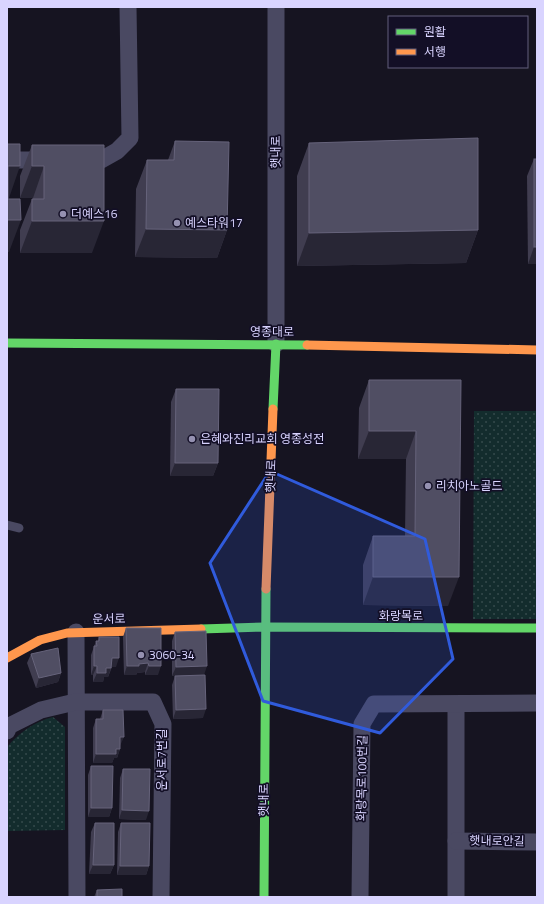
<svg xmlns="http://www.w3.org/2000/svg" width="544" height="904" font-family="'Titillium Web','Noto Sans KR',sans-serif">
<defs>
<pattern id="park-dots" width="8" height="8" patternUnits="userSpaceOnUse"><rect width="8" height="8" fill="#132c2d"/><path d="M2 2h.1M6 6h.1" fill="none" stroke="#354a4c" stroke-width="1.8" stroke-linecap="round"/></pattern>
</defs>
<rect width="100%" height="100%" fill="#161421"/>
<!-- park -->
<g fill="url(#park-dots)">
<polygon points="474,411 537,411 537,619 473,619"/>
<path d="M53,717L65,727V830L7,831V747C20,732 34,722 53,717Z"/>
</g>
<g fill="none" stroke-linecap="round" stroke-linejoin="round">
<!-- lane -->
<polyline stroke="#4a4962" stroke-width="9" points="7,525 19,528"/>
<!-- street -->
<g stroke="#4a4962" stroke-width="17">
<polyline points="7,160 49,160"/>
<polyline points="81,160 101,160 117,151 130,138 128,7"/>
<polyline points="276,344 276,7"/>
<polyline points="76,632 77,897"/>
<polyline points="456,705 456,897"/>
<polyline points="7,731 9,726 41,710 75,702 153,702 163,724 161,897"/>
<polyline points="456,841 537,842"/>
<polyline points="360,897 362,724 374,704 537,703"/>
</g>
<!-- fast -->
<g stroke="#63d668" stroke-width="9">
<polyline points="7,343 307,345"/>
<polyline points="273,409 276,344"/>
<polyline points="201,629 265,627 537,628"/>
<polyline points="264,897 266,589"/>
</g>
<!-- slow -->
<g stroke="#ff974d" stroke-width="9">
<polyline points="307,345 537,350"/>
<polyline points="266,589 273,409"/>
<polyline points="7,658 40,640 67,633 201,629"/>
</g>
</g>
<!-- wall -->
<g fill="#403d50">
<polygon points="175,141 227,230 217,258 135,257 136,189 147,160 168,160"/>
<polygon points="309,143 478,230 466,263 297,266 297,176"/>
<polygon points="32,145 92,253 20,253 20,230 32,199 33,199 33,198 20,198 20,176"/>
<polygon points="534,159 537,159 537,264 528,264 527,176"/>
<polygon points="369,380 461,380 448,606 363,605 363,565 373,536 405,536 406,459 358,459 359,408"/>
<polygon points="176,389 218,463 213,476 170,476 171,402"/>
<polygon points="126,628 158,675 145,675 145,672 137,673 136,675 124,675 123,637"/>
<polygon points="175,632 204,675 203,718 173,719 172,685 175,676 188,676 172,676 172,641"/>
<polygon points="99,637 116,667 112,667 108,677 104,677 103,682 93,682 93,675 91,675 91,655 96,641 98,641"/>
<polygon points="31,654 61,673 58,682 36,688 27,663"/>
<polygon points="103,710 120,746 120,749 117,758 114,758 112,763 93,763 93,728 96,719 100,719"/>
<polygon points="91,766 112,808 109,817 88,817 88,775"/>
<polygon points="123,769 146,820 119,819 120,778"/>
<polygon points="95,823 114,865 110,874 89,874 91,832"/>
<polygon points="121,823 149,866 146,875 117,875 118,832"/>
<polygon points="97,890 122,897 94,897"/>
</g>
<!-- shaded-wall -->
<g fill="#282635">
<polygon points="8,166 20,166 9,198 7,198"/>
<polygon points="32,166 44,166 33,198 20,198"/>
<polygon points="7,220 21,220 9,252 7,252"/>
<polygon points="32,221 104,221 92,253 20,253"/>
<polygon points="146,229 227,230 217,258 135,257"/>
<polygon points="478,230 466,263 297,266 309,233"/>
<polygon points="534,247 537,247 537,264 528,264"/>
<polygon points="369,431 416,431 406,459 358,459"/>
<polygon points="175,463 218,463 213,476 170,476"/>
<polygon points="373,577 459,577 448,606 363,605"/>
<polygon points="112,658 119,658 116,667 108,667"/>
<polygon points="148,663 145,672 137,673 136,675 124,675 127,666 139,664"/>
<polygon points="94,666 97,666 93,675 91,675"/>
<polygon points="149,666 161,666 158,675 145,675"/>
<polygon points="207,666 204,675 172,676 176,667"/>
<polygon points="106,668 111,668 108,677 104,677 103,682 93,682 97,673"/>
<polygon points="61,673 58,682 36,688 39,678"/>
<polygon points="206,709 203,718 173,719 176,710"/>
<polygon points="120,737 124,737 120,746 117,746"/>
<polygon points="116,749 120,749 117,758 114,758 112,763 93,763 96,754"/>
<polygon points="91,808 112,808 109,817 88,817"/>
<polygon points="122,810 149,811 146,820 119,819"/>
<polygon points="93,865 114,865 110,874 89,874"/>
<polygon points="120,866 149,866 146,875 117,875"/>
</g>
<!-- building -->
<g fill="#504e63" stroke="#66637b">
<polygon points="478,138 478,230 309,233 309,143"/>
<polygon points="175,141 229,142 227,230 146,229 147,160 174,160"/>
<polygon points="7,144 20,144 20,166 8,166 8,199 20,199 21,220 7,220"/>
<polygon points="32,145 104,145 104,221 32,221 32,199 44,199 44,166 32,166"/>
<rect x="534" y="159" width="3" height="88"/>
<polygon points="369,380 461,380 459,577 373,577 373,536 415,536 416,431 369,431"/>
<polygon points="176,389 219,389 218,463 175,463"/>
<polygon points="126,628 161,628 161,666 149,666 148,663 139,664 139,666 127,666"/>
<polygon points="206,631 207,666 176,667 175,632"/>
<polygon points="99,637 119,637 119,658 112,658 111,668 106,668 106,673 97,673 97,666 94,666 94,646 97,646 96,641 99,641"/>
<polygon points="58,648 61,673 39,678 31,654"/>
<polygon points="205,675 206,709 176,710 175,676"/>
<polygon points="103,710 123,710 124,737 120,737 120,749 116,749 116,754 96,754 96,719 103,719"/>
<polygon points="91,766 113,766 112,808 91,808"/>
<polygon points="123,769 150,769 149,811 122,810"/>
<polygon points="95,823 114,823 114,865 93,865"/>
<polygon points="121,823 150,823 149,866 120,866"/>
<polygon points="122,889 122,897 97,897 97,890"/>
</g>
<!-- marked area -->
<path fill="#305bdc" fill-opacity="0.2" stroke="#305bdc" stroke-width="3" stroke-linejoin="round" d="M270,471L425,539L453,659L380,733L263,701L210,563Z"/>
<!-- markers -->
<g fill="#9591b1" stroke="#130f26" stroke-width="1.5">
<circle cx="63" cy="214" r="4"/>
<circle cx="177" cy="223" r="4"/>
<circle cx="192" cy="439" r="4"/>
<circle cx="428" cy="486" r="4"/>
<circle cx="141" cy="655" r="4"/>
</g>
<g text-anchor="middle" stroke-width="3.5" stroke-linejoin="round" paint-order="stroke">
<!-- street labels -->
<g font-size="12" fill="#d9d4ff" stroke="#130f26">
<text transform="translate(276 152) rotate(-90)" y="4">햇내로</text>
<text x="272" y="336">영종대로</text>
<text transform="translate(271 476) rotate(-88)" y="4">햇내로</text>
<text x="401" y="620">화랑목로</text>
<text transform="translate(109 619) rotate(-1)" y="4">운서로</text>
<text transform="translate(162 760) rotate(-90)" y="4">운서로7번길</text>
<text transform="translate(362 778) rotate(-89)" y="4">화랑목로100번길</text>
<text transform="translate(264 800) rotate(-90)" y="4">햇내로</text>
<text transform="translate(497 841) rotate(1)" y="4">햇내로안길</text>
</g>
<!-- poi labels -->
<g font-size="12" fill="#d9d4ff" stroke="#130f26" text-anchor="start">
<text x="71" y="218">더예스16</text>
<text x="185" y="227">예스타워17</text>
<text x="200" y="443">은혜와진리교회 영종성전</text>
<text x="436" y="490">리치아노골드</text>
<text x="149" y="659">3060-34</text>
</g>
</g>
<!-- border -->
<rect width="544" height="904" fill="none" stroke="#d9d4ff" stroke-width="16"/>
<!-- legend -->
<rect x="388" y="16" width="140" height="52" fill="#130f26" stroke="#625e7d"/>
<rect x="396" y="29" width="20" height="6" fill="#63d668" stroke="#625e7d"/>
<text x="424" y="36" font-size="12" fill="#d9d4ff">원활</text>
<rect x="396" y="49" width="20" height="6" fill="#ff974d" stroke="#625e7d"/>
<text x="424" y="56" font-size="12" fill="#d9d4ff">서행</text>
</svg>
